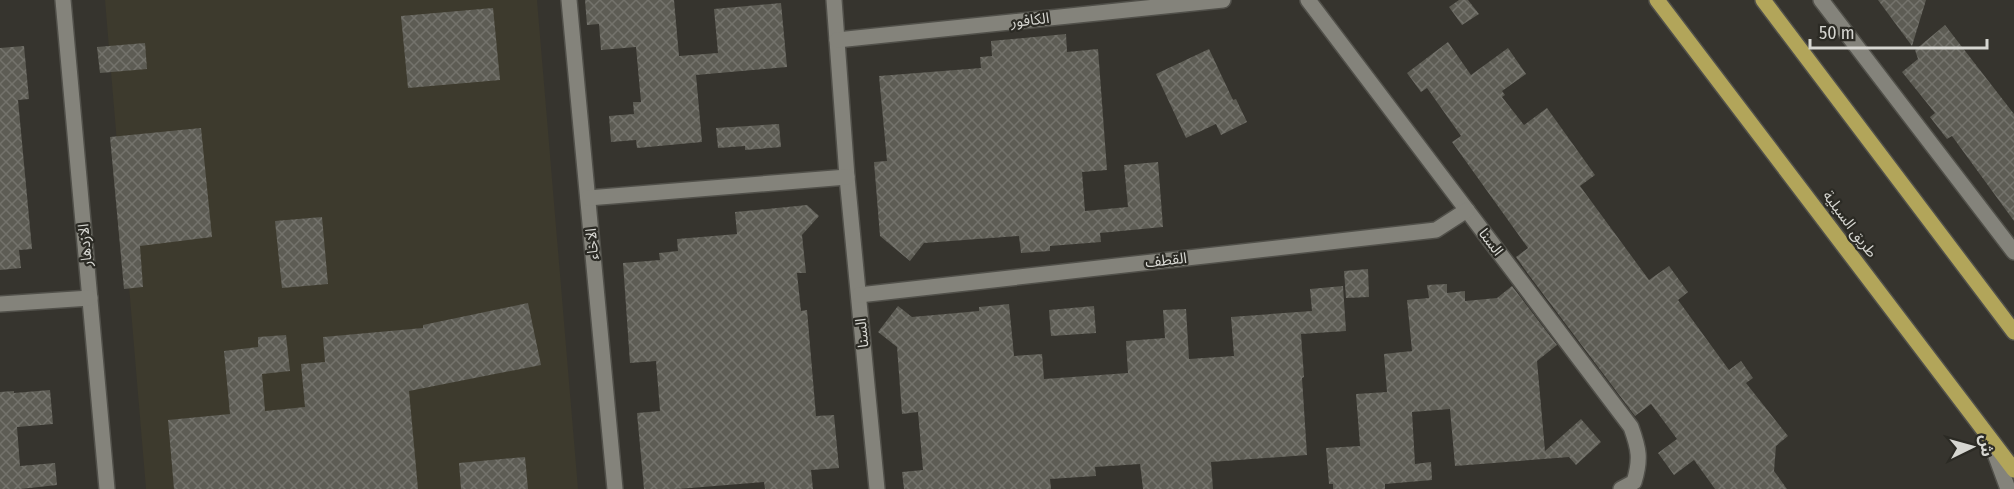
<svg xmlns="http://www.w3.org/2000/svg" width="2014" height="489" font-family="'Fira Sans Condensed','Noto Sans Arabic',sans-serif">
<defs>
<pattern id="building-cross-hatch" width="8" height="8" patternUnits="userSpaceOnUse" patternTransform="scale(1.5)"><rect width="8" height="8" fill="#5d5c54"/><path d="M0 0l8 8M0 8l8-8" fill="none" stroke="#74736c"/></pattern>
</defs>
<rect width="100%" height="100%" fill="#36342e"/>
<!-- built -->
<polygon fill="#3d3a2d" points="105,0 537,0 578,489 146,489"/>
<!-- building -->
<g fill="url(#building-cross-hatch)">
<polygon points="585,0 674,0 679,56 718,53 714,9 781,3 787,67 696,75 702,142 637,148 636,140 611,142 609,116 634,114 633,102 641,102 636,47 601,50 599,24 587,25"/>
<polygon points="1459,0 1468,0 1479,14 1462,25 1449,7"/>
<polygon points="1878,0 1926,0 1912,46"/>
<polygon points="493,8 500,80 408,88 401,16"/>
<polygon points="1945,25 2014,114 2014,221 1952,136 1947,139 1930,117 1935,113 1902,72 1918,59 1915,50"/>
<polygon points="1066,34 1067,52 1098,49 1107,170 1082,172 1085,211 1128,207 1124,165 1158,162 1163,227 1100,233 1101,242 1050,246 1050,251 1021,253 1019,236 924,243 910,261 880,236 874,162 887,161 879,76 981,68 980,57 992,56 991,41"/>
<polygon points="1448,42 1471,75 1508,48 1526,74 1502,91 1505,95 1502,97 1524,125 1547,108 1595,175 1580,186 1649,280 1669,266 1688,292 1678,300 1729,370 1741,361 1753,378 1746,383 1788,436 1776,446 1774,471 1787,489 1715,489 1694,460 1674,475 1658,453 1677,439 1651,404 1635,416 1528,274 1516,257 1528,248 1452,142 1461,136 1427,88 1421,92 1407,73"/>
<polygon points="145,43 147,69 100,73 97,47"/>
<polygon points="24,46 29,99 18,100 32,249 19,250 21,268 0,270 0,48"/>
<polygon points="1209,49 1233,100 1236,99 1247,122 1221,135 1216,124 1186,138 1156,74"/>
<polygon points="779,124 781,147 745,150 745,146 718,148 716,128"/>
<polygon points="201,128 212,237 140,246 143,287 124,289 110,137"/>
<polygon points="807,205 819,216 802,235 806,273 797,273 801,311 807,310 816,416 834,415 839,468 811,470 813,489 765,489 764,482 678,489 644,489 637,413 660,411 656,361 630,363 623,263 660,260 659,253 678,251 677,239 737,234 735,212"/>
<polygon points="322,217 328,284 282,288 275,221"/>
<polygon points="1368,269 1369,297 1346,298 1344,271"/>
<polygon points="1447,284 1447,293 1465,291 1465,301 1497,298 1512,286 1557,345 1537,361 1545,451 1581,419 1601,442 1576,465 1569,457 1455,466 1450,409 1412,412 1415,464 1431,462 1432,480 1385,484 1385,489 1333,489 1333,484 1329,484 1326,448 1360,446 1356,394 1387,392 1384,354 1412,351 1407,300 1429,298 1427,285"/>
<polygon points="1343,286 1346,331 1301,334 1304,377 1302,378 1307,455 1211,462 1213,489 1143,489 1140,464 1095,467 1096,476 1050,479 1051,489 904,489 902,472 923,470 918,412 902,414 897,347 878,332 898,306 912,317 979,311 979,307 1009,304 1014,356 1042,354 1044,379 1128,373 1126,341 1165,338 1163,310 1186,309 1189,359 1234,356 1231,317 1312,311 1310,289"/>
<polygon points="528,303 541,365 409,391 418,489 174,489 168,420 230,414 224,351 258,347 258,337 286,335 290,371 262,374 265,411 305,407 301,364 325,362 323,337 423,328 423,325"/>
<polygon points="1094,306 1096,333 1051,336 1049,310"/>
<polygon points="50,390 53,424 17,427 20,466 55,463 57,485 20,489 0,489 0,392 14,391 14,393"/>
<polygon points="525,457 528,489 461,489 459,463"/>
</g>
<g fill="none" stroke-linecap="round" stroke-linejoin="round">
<defs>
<g id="street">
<polyline points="63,0 107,489"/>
<polyline points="569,0 615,489"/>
<polyline points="834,0 847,177 877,489"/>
<path d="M1308,0L1631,427C1639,449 1641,459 1634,482L1621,489"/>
<polyline points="1821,0 2014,252"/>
<polyline points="837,40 1223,0"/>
<polyline points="588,198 847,177"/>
<polyline points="859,295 1436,230 1467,210"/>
<polyline points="0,304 90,298"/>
<polyline points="1991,443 2008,489"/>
</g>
<g id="primary">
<polyline points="1657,0 2014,470"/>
<polyline points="1763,0 2014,332"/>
</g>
</defs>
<!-- street casing -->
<use href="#street" stroke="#51504a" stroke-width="18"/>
<!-- primary casing -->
<use href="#primary" stroke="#51504a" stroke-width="18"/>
<!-- street -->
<use href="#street" stroke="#84837b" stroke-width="15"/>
<!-- primary -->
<use href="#primary" stroke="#b2a55a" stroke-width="15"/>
</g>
<g text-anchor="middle" stroke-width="4.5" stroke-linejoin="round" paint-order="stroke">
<!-- street labels -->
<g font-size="15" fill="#d6d6d1" stroke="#2b2a24">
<text transform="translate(1030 20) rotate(-6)" y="5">الكافور</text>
<text transform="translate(1850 224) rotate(53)" y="5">طريق السيلية</text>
<text transform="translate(1491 242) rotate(53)" y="5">السنا</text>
<text transform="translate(592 244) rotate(-95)" y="5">الاخاء</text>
<text transform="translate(85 245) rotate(-95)" y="5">الازدهار</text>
<text transform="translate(1166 260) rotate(-6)" y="5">القطف</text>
<text transform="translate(862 333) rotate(-96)" y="5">السنا</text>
</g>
</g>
<!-- north arrow -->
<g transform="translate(1972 447) rotate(85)" stroke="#2b2a24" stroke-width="4.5" paint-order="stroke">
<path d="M0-4.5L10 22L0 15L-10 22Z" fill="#d6d6d1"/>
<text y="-9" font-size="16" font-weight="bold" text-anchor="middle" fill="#d6d6d1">ش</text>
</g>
<!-- scale -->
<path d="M1810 39v9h177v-9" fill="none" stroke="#d6d6d1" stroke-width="3"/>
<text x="1819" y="39" font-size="18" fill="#d6d6d1" stroke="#2b2a24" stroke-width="4.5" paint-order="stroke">50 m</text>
</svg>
